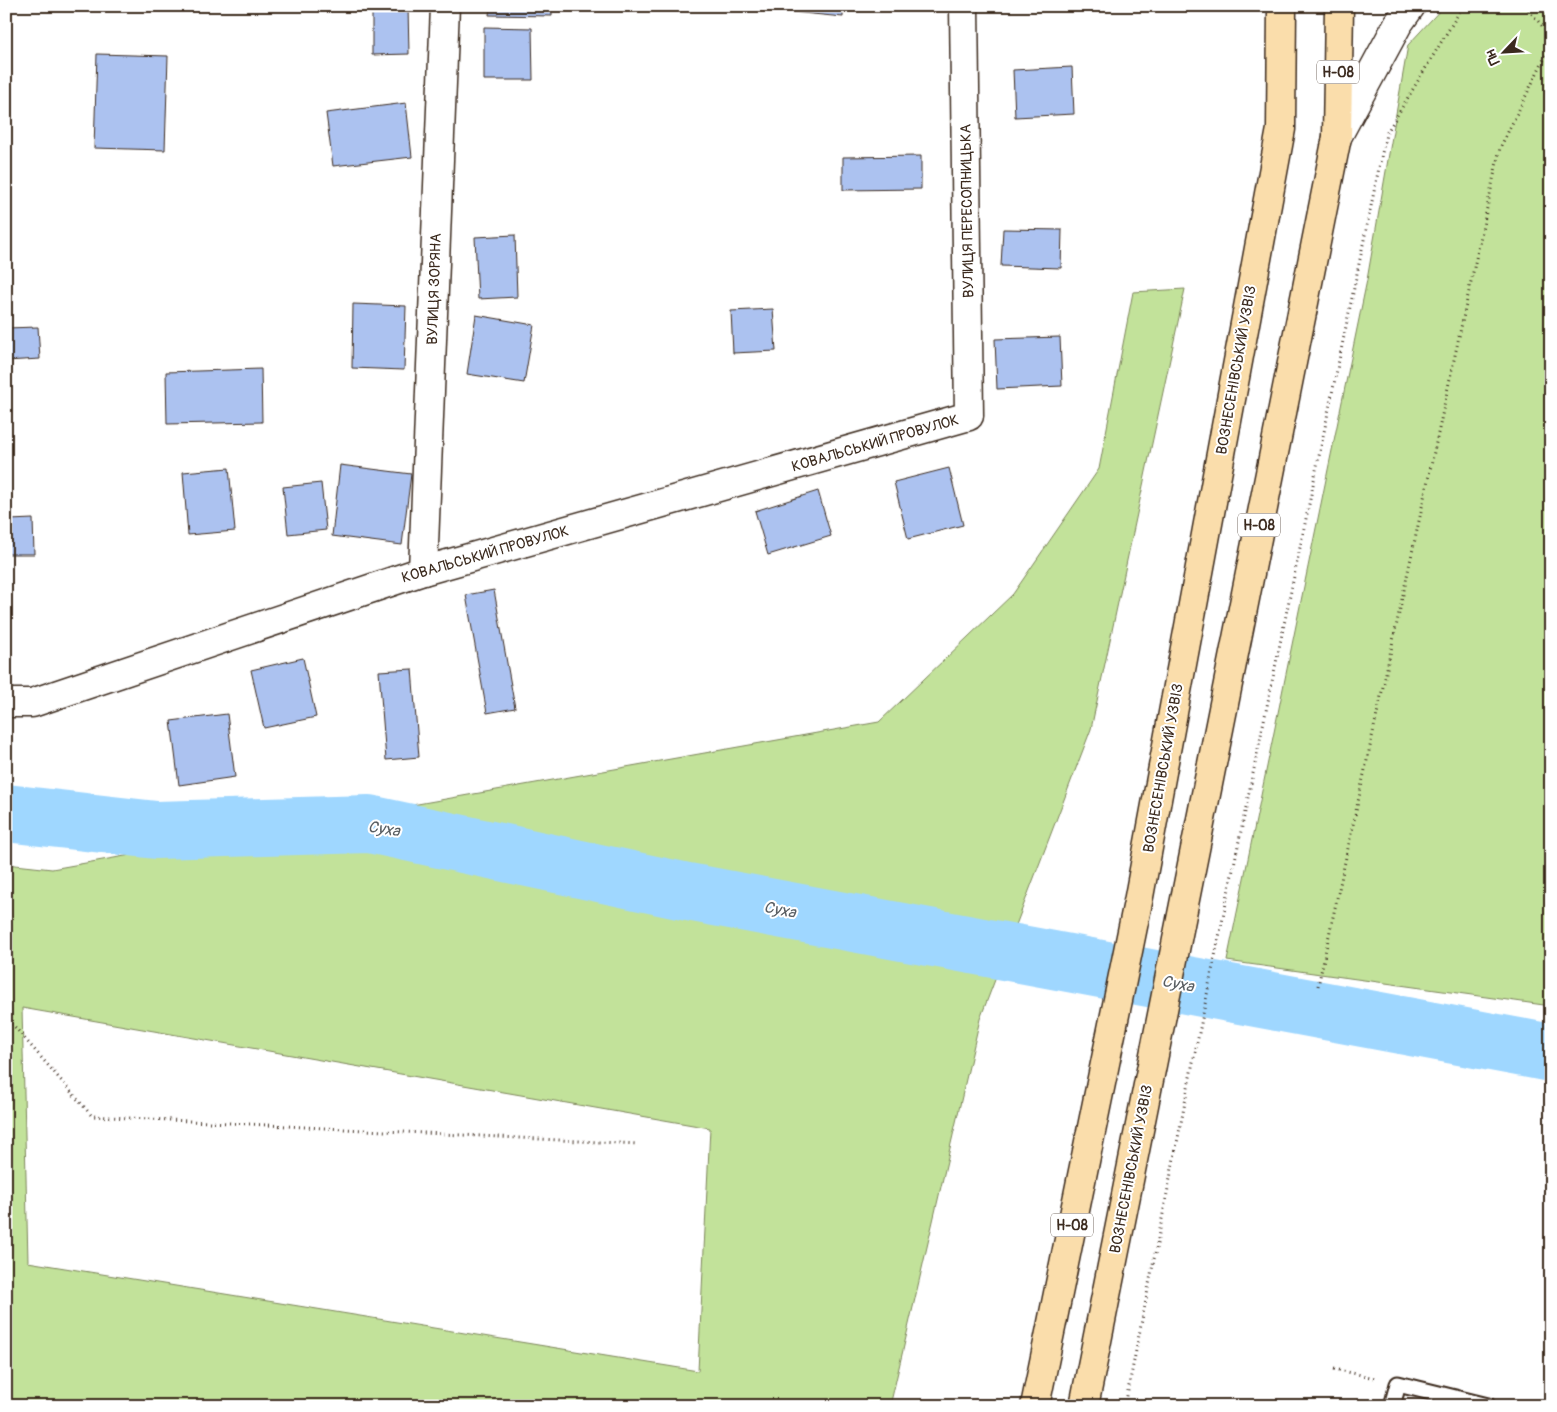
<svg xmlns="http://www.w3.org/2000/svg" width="1557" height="1412" font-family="Pangolin,sans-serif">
<rect width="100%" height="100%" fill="#fff"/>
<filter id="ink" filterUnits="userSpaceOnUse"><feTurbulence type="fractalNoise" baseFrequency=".02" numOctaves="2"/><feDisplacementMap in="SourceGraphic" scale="10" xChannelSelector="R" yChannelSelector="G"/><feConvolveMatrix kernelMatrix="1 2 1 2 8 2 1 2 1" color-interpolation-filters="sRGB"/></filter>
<g filter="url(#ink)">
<!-- green -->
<g fill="#c2e29a" stroke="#7e865c" fill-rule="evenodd">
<polygon points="1444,6 1551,6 1551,1006 1227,961 1367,280 1408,45"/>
<path d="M1185,289L1091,729L980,1019L890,1406H6V864L52,869L879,722L1013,594L1099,469L1133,292ZM22,1008L710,1128L698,1371L28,1262Z"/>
</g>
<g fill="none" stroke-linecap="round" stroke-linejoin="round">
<!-- river -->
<polyline stroke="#9fd7ff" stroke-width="58" points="6,813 156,830 369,824 688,892 1551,1053"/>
</g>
<!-- building -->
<g fill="#acc2f0" stroke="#3b2a1e">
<polygon points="490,6 552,6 552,16 489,15"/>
<polygon points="792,6 843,6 843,17 792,12"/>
<polygon points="408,7 409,54 372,55 372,8"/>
<polygon points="484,27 532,28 533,80 484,80"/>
<polygon points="97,54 168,56 165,150 94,148"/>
<polygon points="1072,67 1074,114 1015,117 1013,70"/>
<polygon points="406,103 412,157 333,166 326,113"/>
<polygon points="921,156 921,189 843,190 843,157"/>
<polygon points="1003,229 1062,230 1061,268 1001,266"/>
<polygon points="515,235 517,297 478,299 475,237"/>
<polygon points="353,304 406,306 404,370 352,368"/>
<polygon points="773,309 776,351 733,353 731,311"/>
<polygon points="476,315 534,325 524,383 467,374"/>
<polygon points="38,327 40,359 6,361 6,328"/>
<polygon points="1060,337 1062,386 997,389 995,339"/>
<polygon points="261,369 262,422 167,424 166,372"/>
<polygon points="340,465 411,474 402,545 332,536"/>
<polygon points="229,468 235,531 188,535 183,472"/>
<polygon points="949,468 963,525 908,539 894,482"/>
<polygon points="321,483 326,530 288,534 283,487"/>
<polygon points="6,488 10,488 10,520 33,519 34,554 6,554"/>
<polygon points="818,491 831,536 768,555 755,511"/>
<polygon points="494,590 515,708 487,713 466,595"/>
<polygon points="303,658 316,717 264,728 251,670"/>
<polygon points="412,669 419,757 386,760 379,671"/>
<polygon points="227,714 235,777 179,785 171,721"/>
</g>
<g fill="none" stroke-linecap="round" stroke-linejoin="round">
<defs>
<polyline id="lane" points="1392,1406 1398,1384 1488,1406"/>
<g id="street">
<polyline points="423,571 445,6"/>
<polyline points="6,703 32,703 423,571 969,416 964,6"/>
</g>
<polyline id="secondary" points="1337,137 1398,24 1411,6"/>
<g id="primary">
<polyline points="1035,1406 1138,902 1281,129 1282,6"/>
<polyline points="1084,1406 1337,137 1339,6"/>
</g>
</defs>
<!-- lane casing -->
<use href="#lane" stroke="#3b2a1e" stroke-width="19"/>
<!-- street casing -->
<use href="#street" stroke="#3b2a1e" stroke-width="31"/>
<!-- secondary casing -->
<use href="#secondary" stroke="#3b2a1e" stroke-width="31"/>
<!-- primary casing -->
<use href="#primary" stroke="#3b2a1e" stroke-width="31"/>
<!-- path -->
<g stroke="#3b2a1e" stroke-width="3" stroke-dasharray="1 4" stroke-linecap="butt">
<polyline points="1525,6 1551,36"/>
<polyline points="1318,986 1500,148 1551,45"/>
<polyline points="6,1023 13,1025 92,1116 637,1144"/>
<polyline points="1334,1369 1375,1378"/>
<polyline points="1125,1406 1193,1062 1386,134 1463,6"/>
</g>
<!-- lane -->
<use href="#lane" stroke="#fff" stroke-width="15"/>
<!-- street -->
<use href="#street" stroke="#fff" stroke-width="28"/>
<!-- secondary -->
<use href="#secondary" stroke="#fff" stroke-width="28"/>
<!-- primary -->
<use href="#primary" stroke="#faddab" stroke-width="28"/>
</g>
</g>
<g text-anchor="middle" stroke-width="4" stroke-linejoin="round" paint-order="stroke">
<!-- shield labels -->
<g fill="#fff" stroke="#766a62" stroke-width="1">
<rect x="1317" y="60.5" width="42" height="23" rx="4"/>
<rect x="1238" y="513.5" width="42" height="23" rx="4"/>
<rect x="1051" y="1213.5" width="42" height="23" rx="4"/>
</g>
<g font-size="14" font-weight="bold" fill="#3b2a1e">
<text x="1338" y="77">Н-08</text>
<text x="1259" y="530">Н-08</text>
<text x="1072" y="1230">Н-08</text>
</g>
<!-- street labels -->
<g font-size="15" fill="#3b2a1e" stroke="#fff">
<text transform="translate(967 211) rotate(-91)" y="5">ВУЛИЦЯ ПЕРЕСОПНИЦЬКА</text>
<text transform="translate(434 289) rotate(-88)" y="5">ВУЛИЦЯ ЗОРЯНА</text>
<text transform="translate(1236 370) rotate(-80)" y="5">ВОЗНЕСЕНІВСЬКИЙ УЗВІЗ</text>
<text transform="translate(875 443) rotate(-16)" y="5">КОВАЛЬСЬКИЙ ПРОВУЛОК</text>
<text transform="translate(485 554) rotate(-16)" y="5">КОВАЛЬСЬКИЙ ПРОВУЛОК</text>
<text transform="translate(1163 768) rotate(-80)" y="5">ВОЗНЕСЕНІВСЬКИЙ УЗВІЗ</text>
<text transform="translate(1131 1169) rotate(-79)" y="5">ВОЗНЕСЕНІВСЬКИЙ УЗВІЗ</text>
</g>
<!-- water labels -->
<g font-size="16" font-style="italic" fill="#595e62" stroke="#fff">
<text transform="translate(384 828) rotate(9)" y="6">Суха</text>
<text transform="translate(780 909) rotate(11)" y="6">Суха</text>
<text transform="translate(1178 983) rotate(11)" y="6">Суха</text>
</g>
</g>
<!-- margin -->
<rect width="1557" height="1412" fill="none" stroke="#fff" stroke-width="25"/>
<rect x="12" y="12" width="1532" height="1387" fill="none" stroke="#3b2a1e" stroke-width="2" filter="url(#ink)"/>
<!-- north arrow -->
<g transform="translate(1504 52) rotate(245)" stroke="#ffffff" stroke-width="4" paint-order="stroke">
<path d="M0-4L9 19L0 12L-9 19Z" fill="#3b2a1e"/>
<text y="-8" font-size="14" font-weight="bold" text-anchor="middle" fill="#3b2a1e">Пн</text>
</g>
</svg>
